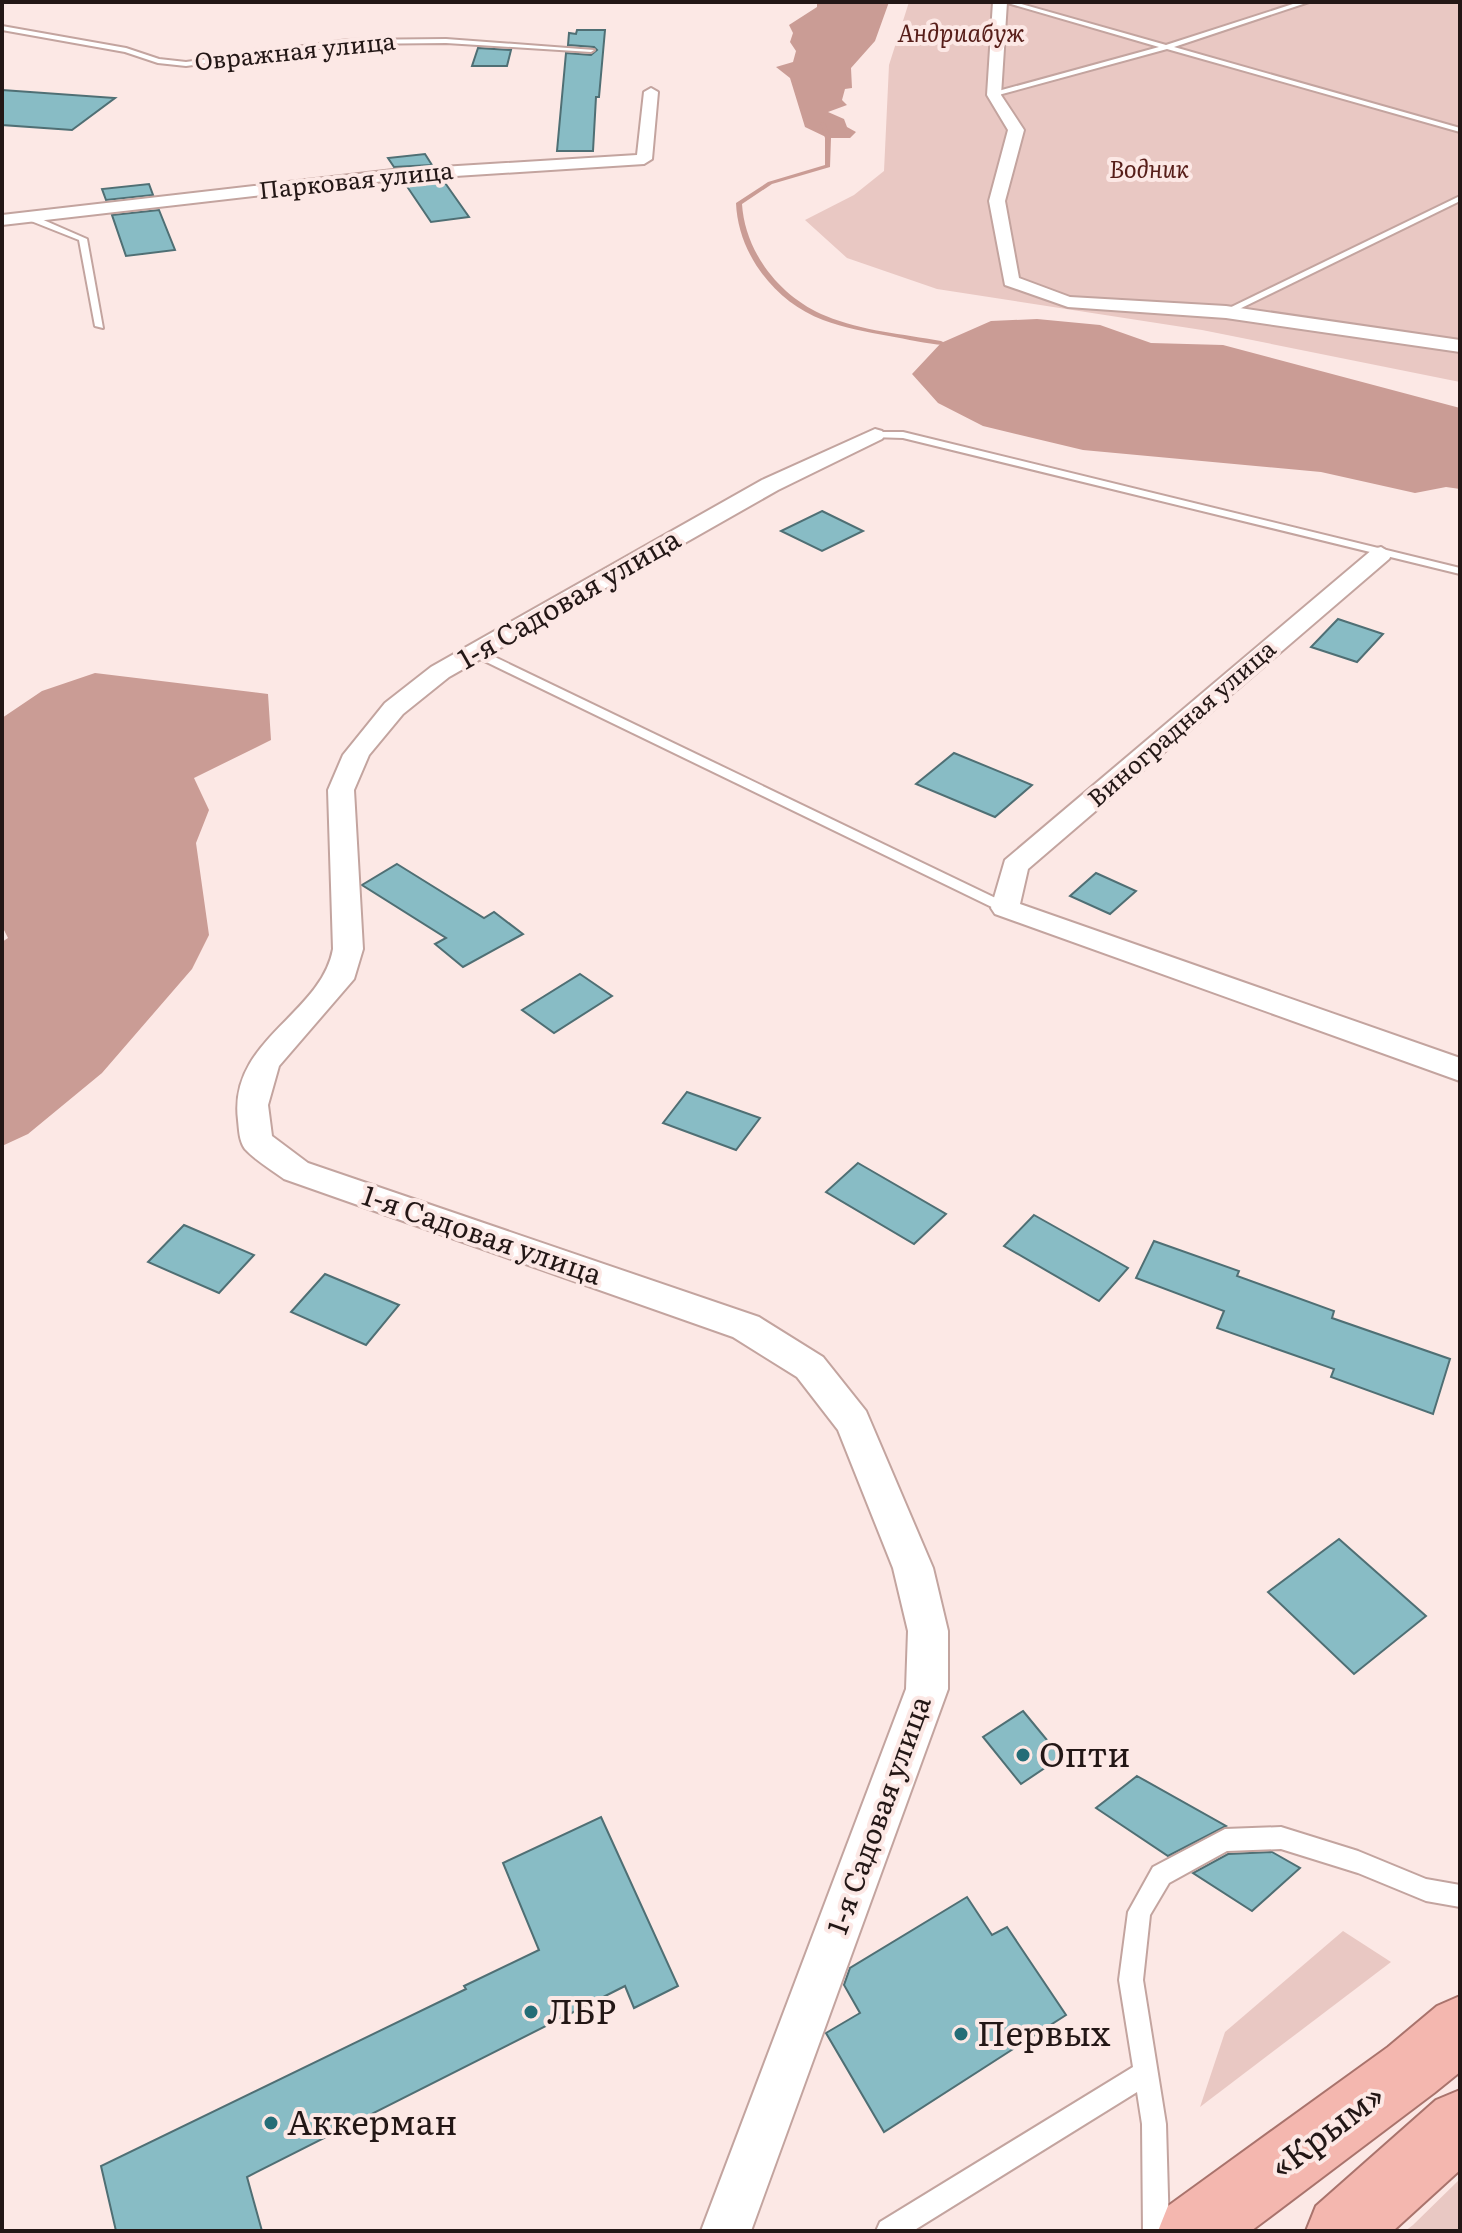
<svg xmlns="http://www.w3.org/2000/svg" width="1462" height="2233" font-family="Literata,serif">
<rect width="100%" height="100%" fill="#fce8e5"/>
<!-- green -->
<g fill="#e9c8c3">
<polygon points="909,2 1460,2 1460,382 1202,330 937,289 847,258 805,220 854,195 884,171 889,65"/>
<polygon points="1343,1931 1391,1962 1200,2107 1225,2032"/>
<polygon points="1460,2179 1460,2231 1405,2231 1413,2225"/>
</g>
<!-- water -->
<g fill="#ca9c95">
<polygon points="817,2 889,2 875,41 851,68 852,88 845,89 842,100 847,105 828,112 844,119 847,127 856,132 850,138 828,138 805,127 790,78 776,67 793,62 796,51 790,42 793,33 789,25 817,7"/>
<polygon points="1037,319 1100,325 1151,343 1223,345 1460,408 1460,489 1446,487 1415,493 1321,472 1083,450 983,426 938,403 912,374 941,343 991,321"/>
<polygon points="95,673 268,694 271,740 194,778 209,810 196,843 209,935 192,969 102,1073 28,1134 2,1146 2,942 8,938 2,926 2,718 42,691"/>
</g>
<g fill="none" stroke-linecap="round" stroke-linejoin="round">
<!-- stream -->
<path fill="#ca9c95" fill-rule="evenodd" d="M820,122L825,123L831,138L830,167L772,184L742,204C745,253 781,298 826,316C862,331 903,334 941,341L945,343L944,345C926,344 907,339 889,336C867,332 844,328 823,320C775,302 738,254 736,203L768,182L825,165V138Z"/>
</g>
<!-- building -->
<g fill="#88bcc5" stroke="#4f6f74" stroke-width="2">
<polygon points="577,30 605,30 599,97 596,97 593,151 557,151 566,53 591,55 597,50 594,47 568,45 569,33 576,34"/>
<polygon points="478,48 511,50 507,66 472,66"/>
<polygon points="2,90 115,98 72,130 2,125"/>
<polygon points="425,154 432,165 394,167 388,158"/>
<polygon points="443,180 469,217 431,222 404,182"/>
<polygon points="149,184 153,195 106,200 102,189"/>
<polygon points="159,210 175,250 126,256 112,215"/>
<polygon points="822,511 863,531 822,551 781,531"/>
<polygon points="1338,619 1383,634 1357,662 1311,647"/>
<polygon points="954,753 1032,785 995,817 916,784"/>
<polygon points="397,864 484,918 494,912 523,934 463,967 435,944 446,938 362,885"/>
<polygon points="1096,873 1136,891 1110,914 1070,896"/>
<polygon points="580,974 612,996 554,1033 522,1010"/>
<polygon points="687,1092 760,1118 736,1150 663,1123"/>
<polygon points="858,1163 946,1214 914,1244 826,1192"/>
<polygon points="1034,1215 1128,1268 1099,1301 1004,1246"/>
<polygon points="184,1225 254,1255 219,1293 148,1262"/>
<polygon points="1154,1241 1239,1271 1237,1276 1334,1311 1332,1318 1450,1359 1433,1414 1331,1377 1334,1369 1217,1328 1224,1311 1136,1278"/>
<polygon points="325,1274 399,1305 366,1345 291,1312"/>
<polygon points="1339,1539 1426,1616 1354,1674 1268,1592"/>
<polygon points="1023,1711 1061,1757 1021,1784 983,1737"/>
<polygon points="1137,1776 1226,1826 1168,1856 1096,1808"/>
<polygon points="601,1817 678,1986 634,2008 625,1986 247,2177 262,2231 116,2231 101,2166 466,1989 464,1986 539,1950 503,1863"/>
<polygon points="1272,1852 1300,1868 1252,1911 1193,1873 1228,1854"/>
<polygon points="967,1897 992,1935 1007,1927 1066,2015 884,2132 826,2033 860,2013 844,1985 850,1968"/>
</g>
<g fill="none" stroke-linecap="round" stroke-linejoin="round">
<defs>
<g id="service">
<polygon points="1004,2 1014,2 1166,45 1299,2 1309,2 1174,47 1460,128 1460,132 1167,49 991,97 991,93 1159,47"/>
<polygon points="2,26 126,48 159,59 186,62 348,40 446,39 594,50 591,52 446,43 348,44 186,66 158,63 125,52 2,30"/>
<polygon points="1460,196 1460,201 1229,314 1221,312"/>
<polygon points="26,215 32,215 87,239 103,328 95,326 79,240 26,219"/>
<polygon points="875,432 903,432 1460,568 1460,574 903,438 871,437 871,433"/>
<polygon points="476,648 1010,905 1012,908 1005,912 1000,911 472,655 470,652"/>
<polygon points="1281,1827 1358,1851 1426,1879 1460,1885 1460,1907 1426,1901 1358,1873 1281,1849 1227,1851 1169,1883 1150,1915 1143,1980 1166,2124 1169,2231 1143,2231 1142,2124 1137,2092 913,2231 876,2231 880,2222 1133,2067 1119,1980 1128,1912 1153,1867 1225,1829"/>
</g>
<g id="minor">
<polygon points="993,2 1007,2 1001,95 1024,130 1005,201 1019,278 1070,297 1226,306 1460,340 1460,352 1226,318 1068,307 1005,285 989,201 1008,130 987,95"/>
<polygon points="651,88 658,92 652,159 644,164 393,180 2,225 2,215 393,170 637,155 644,92"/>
<path d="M875,429L882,431L885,435L882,439L778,490L449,677L403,714L369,755L354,790L363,949L354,979L279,1066L268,1105L272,1136L308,1163L759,1317L823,1357L866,1411L933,1568L948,1631V1689L751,2231H701L906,1689L908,1631L893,1568L838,1430L797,1377L733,1337L284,1179C272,1170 256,1161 245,1149C239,1141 239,1129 238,1120C228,1040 321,1015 333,949L328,790L343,755L385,703L431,667L762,480Z"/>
<polygon points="1381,547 1392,554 1389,559 1028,869 1020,904 1460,1058 1460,1081 995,914 991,908 1005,860 1373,549"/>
</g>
<g id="trunk">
<polygon points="1460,1996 1460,2072 1434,2093 1251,2231 1158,2231 1168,2206 1388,2047 1437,2006"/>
<polygon points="1460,2090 1460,2170 1393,2231 1306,2231 1316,2206 1436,2100"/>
</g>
</defs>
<!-- service casing -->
<use href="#service" stroke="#c3a49f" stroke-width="4"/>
<!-- minor casing -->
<use href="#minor" stroke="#c3a49f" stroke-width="4"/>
<!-- trunk casing -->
<use href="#trunk" stroke="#a9736c" stroke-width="4"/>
<!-- service -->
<use href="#service" fill="#fff" fill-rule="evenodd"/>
<!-- minor -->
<use href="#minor" fill="#fff" fill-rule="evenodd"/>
<!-- trunk -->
<use href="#trunk" fill="#f4b7af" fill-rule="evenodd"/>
</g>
<!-- markers -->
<g fill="#246d77" stroke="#fce8e5" stroke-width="3">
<circle cx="1023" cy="1755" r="8"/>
<circle cx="531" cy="2012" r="8"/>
<circle cx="961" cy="2034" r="8"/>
<circle cx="271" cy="2123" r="8"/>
</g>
<g text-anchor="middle" stroke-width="8" stroke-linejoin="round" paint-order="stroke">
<!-- far-park labels -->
<g font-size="24" font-style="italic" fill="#571e19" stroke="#fce8e5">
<text x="961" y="42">Андриабуж</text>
<text x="1149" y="178">Водник</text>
</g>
<!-- far-street labels -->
<g font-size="24" fill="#231716" stroke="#fce8e5">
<text transform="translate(295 52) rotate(-6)" y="8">Овражная улица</text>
<text transform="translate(356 181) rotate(-6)" y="8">Парковая улица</text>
<text transform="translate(1182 724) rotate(-41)" y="8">Виноградная улица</text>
</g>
<!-- street labels -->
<g font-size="28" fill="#231716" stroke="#fce8e5">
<text transform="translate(569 599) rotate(-30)" y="10">1-я Садовая улица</text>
<text transform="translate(482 1235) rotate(19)" y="10">1-я Садовая улица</text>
<text transform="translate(879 1815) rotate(-70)" y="10">1-я Садовая улица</text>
</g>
<!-- near-poi labels -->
<g font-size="34" fill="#231716" stroke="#fce8e5" text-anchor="start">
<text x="1039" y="1767">Опти</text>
<text x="547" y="2024">ЛБР</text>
<text x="977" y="2046">Первых</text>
<text x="287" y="2135">Аккерман</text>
</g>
<!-- near-street labels -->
<g font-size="34" fill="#231716" stroke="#fce8e5">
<text transform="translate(1327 2131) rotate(-37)" y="12">«Крым»</text>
</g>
</g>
<!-- border -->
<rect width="1462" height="2233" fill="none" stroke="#231716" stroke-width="8"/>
</svg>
